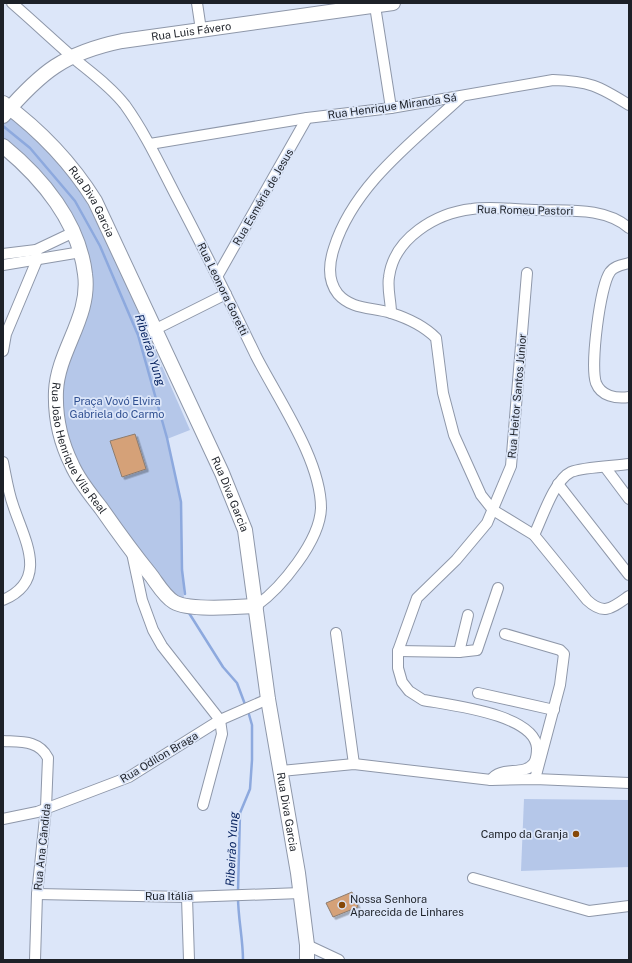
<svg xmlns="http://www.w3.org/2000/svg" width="632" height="963" font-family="'Public Sans',sans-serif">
<defs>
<filter id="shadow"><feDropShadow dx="2.5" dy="2.5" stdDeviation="0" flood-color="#0004"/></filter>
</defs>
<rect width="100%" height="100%" fill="#dce6f9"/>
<!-- green -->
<g fill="#b5c7e9">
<polygon points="9,115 38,138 77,183 115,259 190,430 167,439 181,502 184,603 174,597 73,464 58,399 85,299 74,245 52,203 3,146 3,124"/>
<polygon points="524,799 629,800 629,867 521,871"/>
</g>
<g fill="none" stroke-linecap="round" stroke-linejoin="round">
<!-- stream -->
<g stroke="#8da9de" stroke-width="2.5">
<polyline points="3,126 30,148 75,201 100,246 138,335 167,438 181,502 182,570 185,594"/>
<polyline points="189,613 223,667 237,683 246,707"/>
<polyline points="238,892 240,813 250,789 252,760 252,725 248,711"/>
<path d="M238,897C238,918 243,939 243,960"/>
</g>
</g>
<!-- building -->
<g fill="#d5a178" stroke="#8d7c6f" filter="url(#shadow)">
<polygon points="135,434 146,469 122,477 110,441"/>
<polygon points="352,892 358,907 333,917 326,903"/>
</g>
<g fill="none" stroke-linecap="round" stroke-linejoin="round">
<defs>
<g id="street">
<path d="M12,3C34,22 55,42 77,61C93,74 112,88 125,105C145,133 159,163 175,194C203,247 230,302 256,356C278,399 321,460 321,508C320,541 281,588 256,606"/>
<polyline points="197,3 201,30"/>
<polyline points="375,6 391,108"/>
<path d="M462,96C415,140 354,184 334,248C329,263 327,280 338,294C352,310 372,307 391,313C407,318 424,326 436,338L443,393L454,435L481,495L493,510L534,535L587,600C604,616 612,608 629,596"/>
<path d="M150,144L307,118L391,108L553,80C589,81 599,86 629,105"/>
<polyline points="3,254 36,250 74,232"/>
<path d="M629,263C622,265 614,266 610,272C600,286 590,366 596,383C601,396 616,399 629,397"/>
<polyline points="3,265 81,252"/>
<polyline points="218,275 307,118"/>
<path d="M391,313C391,301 387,289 389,277C394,238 436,213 472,209C494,206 517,210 539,210C568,211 605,207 629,228"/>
<polyline points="156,329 226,294"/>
<polyline points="3,351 6,334 37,260 36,250"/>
<path d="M3,462C6,476 8,491 13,505C24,539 50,580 3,600"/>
<polyline points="605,467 629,499"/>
<polyline points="558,484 629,575"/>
<path d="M534,535C542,519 554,480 571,472C583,467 615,466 629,464"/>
<polyline points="132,553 142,600 153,630 162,646 220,720 222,734 203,805"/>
<polyline points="336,633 354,764"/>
<polyline points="505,634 560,650 564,654 560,685 535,779"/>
<polyline points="398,651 459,652 477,650 498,588"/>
<polyline points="459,652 468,615"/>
<polyline points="478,693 554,710"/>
<path d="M3,741C21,742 39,740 48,758L46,808L37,894L35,960"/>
<polyline points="281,771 354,764 491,780 535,779 629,783"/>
<path d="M491,780C501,765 524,777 534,763C537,758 537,754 537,748C535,714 449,705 423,700L409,691L402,682L398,668V651L417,598L456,560L487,523L511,466L527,273"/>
<polyline points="3,819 37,812 129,777 220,720 268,699"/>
<polyline points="473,878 589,911 629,906"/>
<polyline points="37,894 187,897 301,893"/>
<polyline points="187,897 189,960"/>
<polyline points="307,945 339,960"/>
</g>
<g id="secondary">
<path id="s1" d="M3,103C41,131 70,161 95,201L222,473L245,530L268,699L298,873L307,945V960"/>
<path id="s2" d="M3,116C41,72 64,53 122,41L393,3"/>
<path id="s3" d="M3,146C42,178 79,222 85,274C91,317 58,350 56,391C55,416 61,443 72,465C79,481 91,495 101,508C117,531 133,553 150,574C157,583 164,596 174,602C189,611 238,607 256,606"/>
</g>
</defs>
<!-- street casing -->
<use href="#street" stroke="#8e97a9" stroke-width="12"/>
<!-- secondary casing -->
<use href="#secondary" stroke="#8e97a9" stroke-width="16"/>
<!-- street -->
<use href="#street" stroke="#fff" stroke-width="10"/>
<!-- secondary -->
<use href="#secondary" stroke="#fff" stroke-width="14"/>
</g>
<!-- markers -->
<g fill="#864807" stroke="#dce6f9" stroke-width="1.5">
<circle cx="576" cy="834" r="4"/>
<circle cx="342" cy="905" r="4"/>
</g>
<g text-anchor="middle" stroke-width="3.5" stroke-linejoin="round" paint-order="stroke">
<!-- street labels -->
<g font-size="11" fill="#1d2128" stroke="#dce6f9">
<text dy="4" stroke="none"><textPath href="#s2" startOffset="214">Rua Luis Fávero</textPath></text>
<text transform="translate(392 106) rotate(-8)" y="4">Rua Henrique Miranda Sá</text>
<text transform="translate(263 197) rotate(-60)" y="4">Rua Esméria de Jesus</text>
<text dy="4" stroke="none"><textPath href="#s1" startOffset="134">Rua Diva Garcia</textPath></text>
<text transform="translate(525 210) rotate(1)" y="4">Rua Romeu Pastori</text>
<text transform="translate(223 289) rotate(64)" y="4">Rua Leonora Goretti</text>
<text transform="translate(517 396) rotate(-85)" y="4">Rua Heitor Santos Júnior</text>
<text dy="4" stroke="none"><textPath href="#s3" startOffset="340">Rua João Henrique Vila Real</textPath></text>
<text dy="4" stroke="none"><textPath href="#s1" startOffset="458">Rua Diva Garcia</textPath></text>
<text transform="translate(159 757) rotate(-31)" y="4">Rua Odilon Braga</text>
<text dy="4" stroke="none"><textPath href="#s1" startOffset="782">Rua Diva Garcia</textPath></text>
<text transform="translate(42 847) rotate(-84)" y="4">Rua Ana Cândida</text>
<text x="169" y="900">Rua Itália</text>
</g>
<!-- park labels -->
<g font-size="11" fill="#305091" stroke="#dce6f9">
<text x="117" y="405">Praça Vovó Elvira<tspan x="117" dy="13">Gabriela do Carmo</tspan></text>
</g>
<!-- poi labels -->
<g font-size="11" fill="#1d2128" stroke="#dce6f9" text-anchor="end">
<text x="568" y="838">Campo da Granja</text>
<text x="350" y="903" text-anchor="start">Nossa Senhora<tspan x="350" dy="13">Aparecida de Linhares</tspan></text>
</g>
<!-- water labels -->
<g font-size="12" font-style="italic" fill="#082360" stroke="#dce6f9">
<text transform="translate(150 350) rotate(72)" y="4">Ribeirão Yung</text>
<text transform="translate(232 849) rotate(-87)" y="4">Ribeirão Yung</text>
</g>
</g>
<!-- border -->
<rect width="632" height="963" fill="none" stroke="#1d2128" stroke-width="8"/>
</svg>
